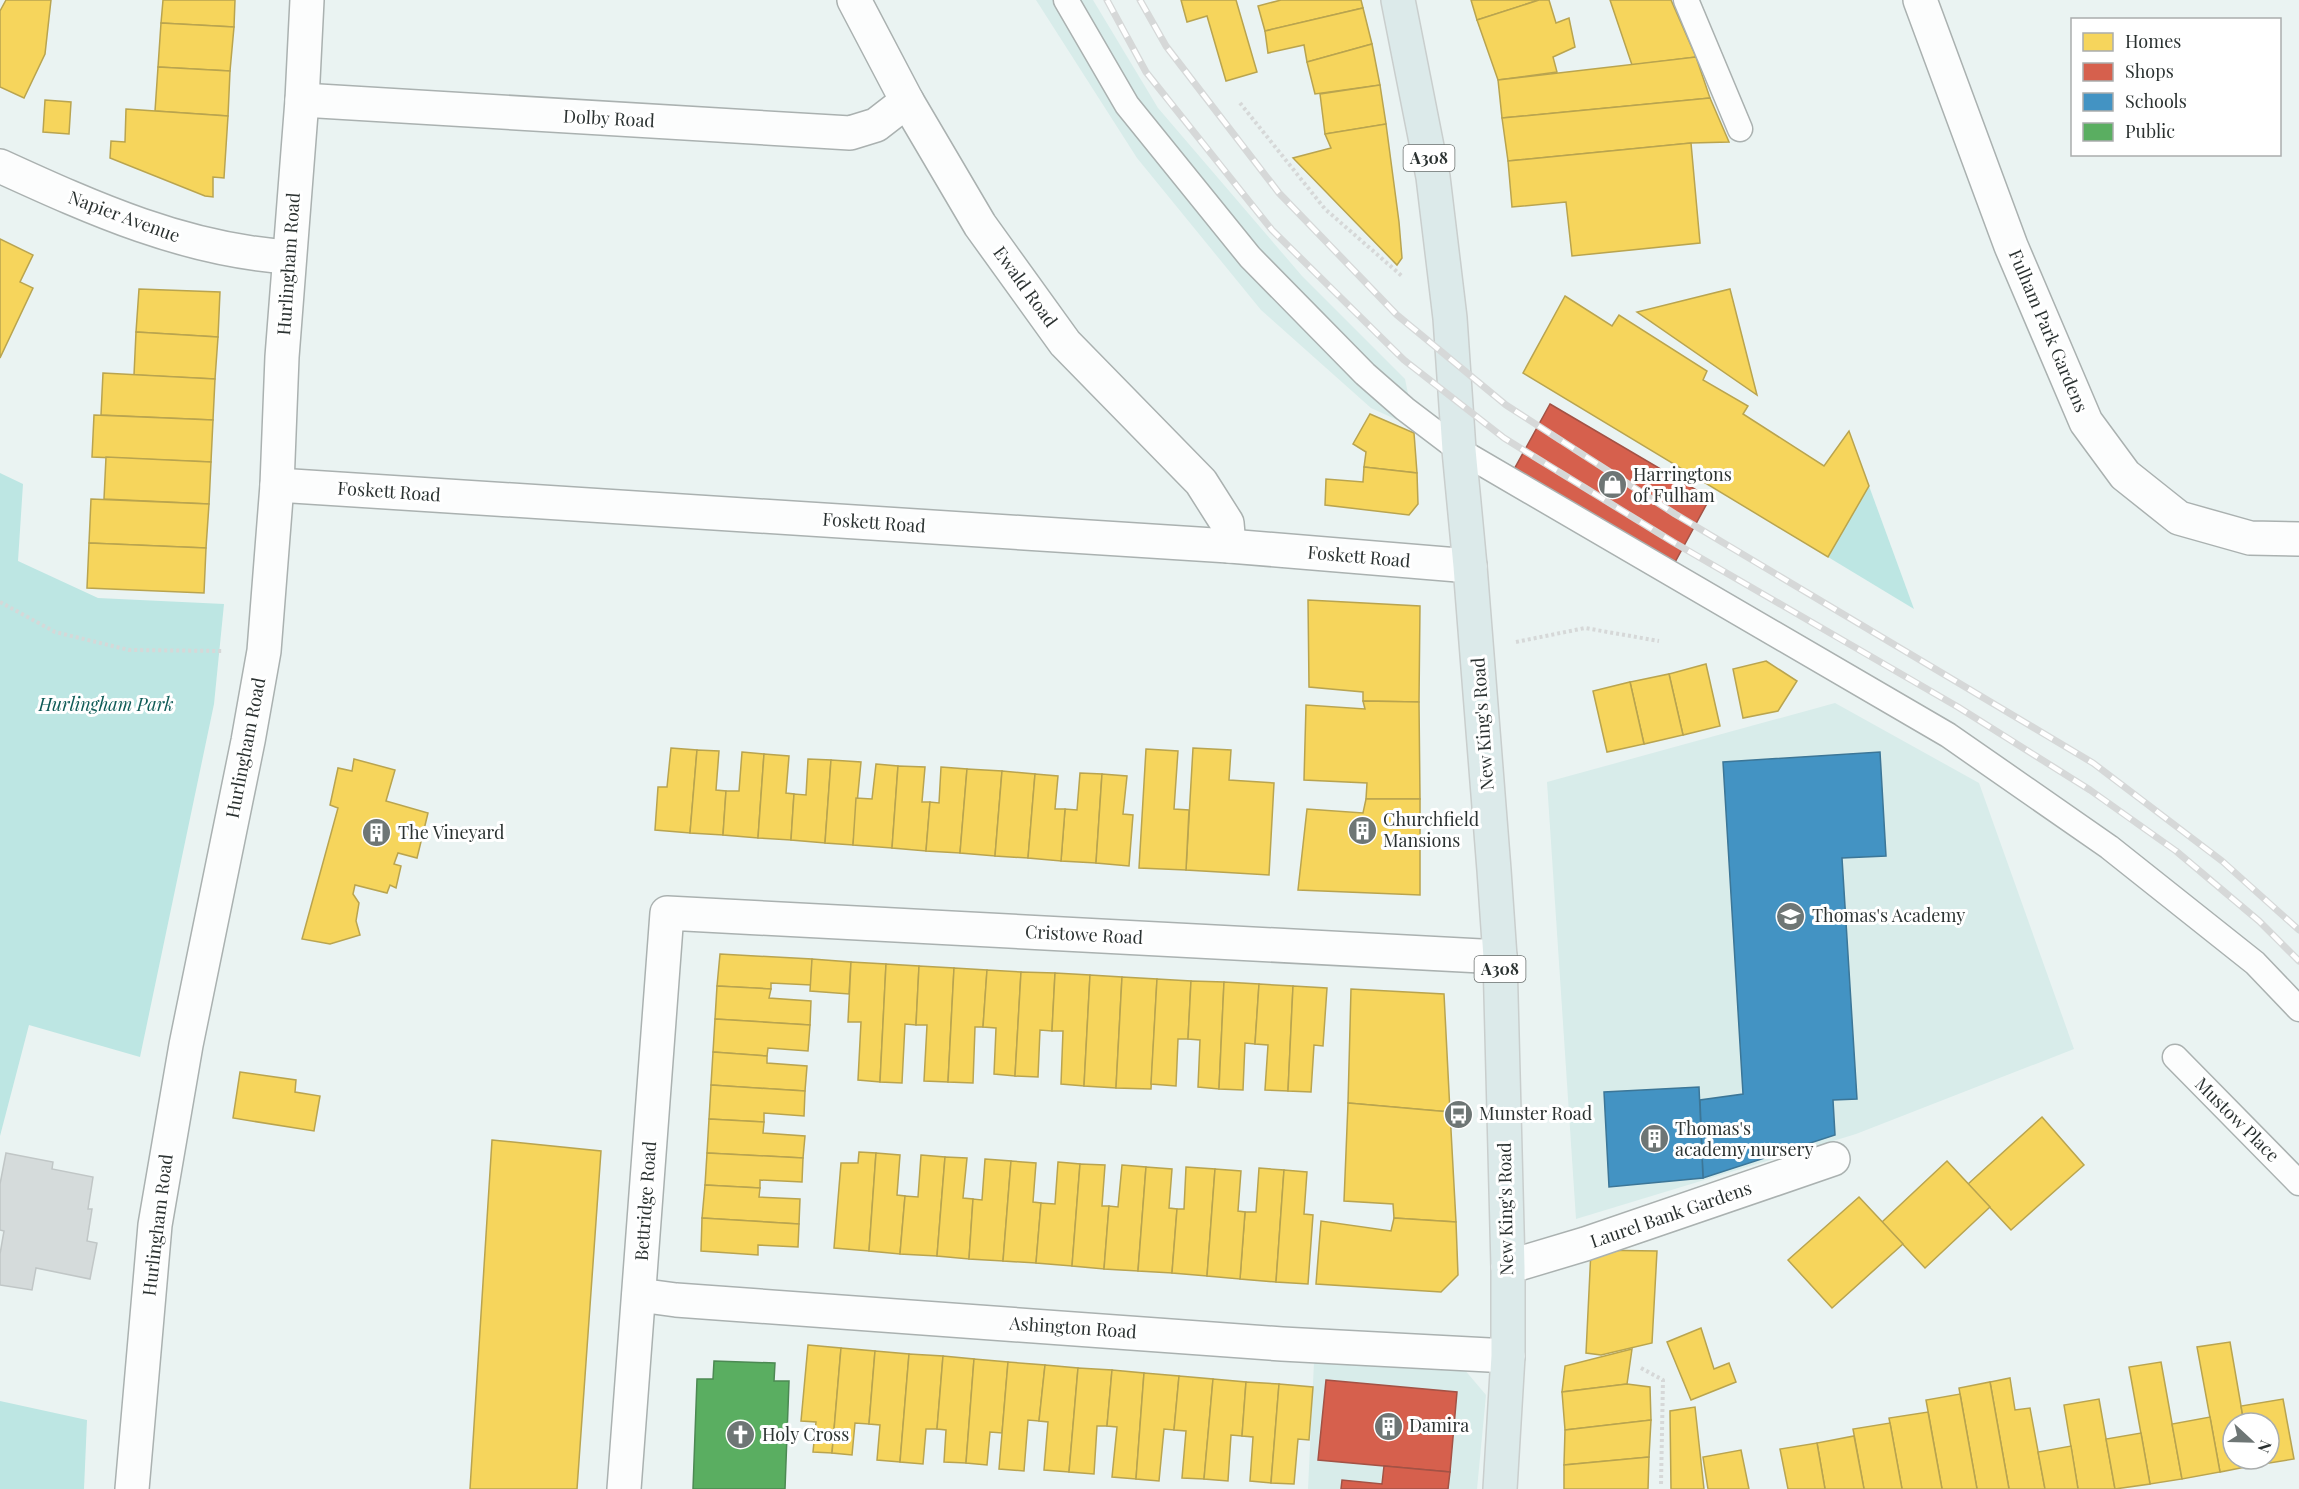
<svg xmlns="http://www.w3.org/2000/svg" width="2299" height="1489" font-family="'Playfair Display',serif">
<rect width="100%" height="100%" fill="#eaf3f2"/>
<!-- built -->
<g fill="#d8ecea">
<polygon points="1036,0 1093,0 1158,108 1302,276 1405,379 1415,428 1371,408 1261,310 1137,158"/>
<polygon points="1835,703 1979,783 2074,1049 1856,1134 1576,1219 1547,782"/>
<polygon points="1314,1362 1458,1362 1486,1395 1477,1489 1308,1489"/>
</g>
<!-- green -->
<g fill="#bde6e3">
<polygon points="0,473 23,484 18,561 98,598 224,604 214,704 140,1057 29,1025 0,1136"/>
<polygon points="1869,486 1914,609 1828,557"/>
<polygon points="0,1401 87,1420 84,1489 0,1489"/>
</g>
<!-- homes -->
<g fill="#f6d55c" stroke="#b9a44f" stroke-width="1.5">
<polygon points="6,0 51,0 45,54 24,98 0,87 0,11"/>
<polygon points="163,0 235,0 234,27 161,23"/>
<polygon points="1181,0 1236,0 1257,72 1226,81 1207,16 1187,22"/>
<polygon points="1281,0 1361,0 1363,8 1265,31 1258,6"/>
<polygon points="1471,0 1539,0 1477,20"/>
<polygon points="1539,0 1549,0 1556,23 1569,18 1575,47 1553,57 1557,72 1498,80 1477,20"/>
<polygon points="1610,0 1671,0 1696,57 1632,65"/>
<polygon points="1363,8 1372,44 1307,62 1304,45 1268,53 1265,31"/>
<polygon points="161,23 234,27 230,71 158,67"/>
<polygon points="1372,44 1380,85 1315,94 1307,62"/>
<polygon points="1696,57 1710,98 1502,118 1498,80"/>
<polygon points="158,67 230,71 228,116 155,111"/>
<polygon points="1380,85 1386,124 1325,134 1320,94"/>
<polygon points="1710,98 1729,142 1691,143 1508,161 1502,118"/>
<polygon points="45,100 71,102 69,134 43,132"/>
<polygon points="126,109 228,116 224,178 213,177 213,197 205,196 110,158 111,141 125,142"/>
<polygon points="1386,124 1399,222 1402,258 1397,265 1293,158 1331,148 1325,134"/>
<polygon points="1691,143 1700,243 1572,256 1566,202 1512,207 1508,161"/>
<polygon points="0,239 33,255 20,282 33,288 0,358"/>
<polygon points="139,289 220,292 218,337 136,332"/>
<polygon points="1730,289 1757,395 1637,312"/>
<polygon points="1565,296 1612,326 1619,315 1707,371 1703,380 1748,406 1743,414 1824,466 1849,431 1869,486 1828,557 1523,373"/>
<polygon points="136,332 218,337 215,379 134,375"/>
<polygon points="103,373 215,379 213,420 101,415"/>
<polygon points="1370,414 1414,433 1417,473 1364,467 1366,452 1353,444"/>
<polygon points="94,415 213,420 211,462 92,457"/>
<polygon points="106,457 211,462 209,504 104,499"/>
<polygon points="1364,467 1417,473 1418,504 1409,515 1325,505 1326,479 1363,482"/>
<polygon points="91,499 209,504 206,548 89,543"/>
<polygon points="89,543 206,548 204,593 87,588"/>
<polygon points="1308,600 1420,606 1419,702 1363,701 1363,692 1309,687"/>
<polygon points="1766,661 1797,681 1778,711 1743,718 1733,669"/>
<polygon points="1706,664 1720,726 1683,735 1669,674"/>
<polygon points="1669,674 1683,735 1644,744 1630,682"/>
<polygon points="1630,682 1644,744 1607,752 1593,691"/>
<polygon points="1363,701 1419,702 1420,799 1366,799 1367,783 1304,780 1306,705 1365,709"/>
<polygon points="671,748 697,750 690,833 655,830 658,787 667,787"/>
<polygon points="1193,748 1231,750 1229,780 1274,783 1269,875 1186,870"/>
<polygon points="1146,749 1178,751 1174,809 1189,810 1186,870 1139,868"/>
<polygon points="697,750 719,751 716,790 726,791 723,835 690,833"/>
<polygon points="742,752 764,754 758,838 723,835 726,791 739,791"/>
<polygon points="764,754 789,756 786,793 794,794 791,840 758,838"/>
<polygon points="354,759 395,770 386,801 428,813 417,858 398,853 394,864 401,866 396,888 390,885 387,893 355,885 353,894 359,903 356,921 360,935 330,944 302,939 338,808 330,805 338,768 352,771"/>
<polygon points="808,759 831,760 825,843 791,840 794,794 806,795"/>
<polygon points="831,760 861,762 853,845 825,843"/>
<polygon points="876,764 898,766 892,848 853,845 856,798 872,799"/>
<polygon points="898,766 925,767 922,802 930,802 926,851 892,848"/>
<polygon points="941,767 967,769 960,853 926,851 930,802 939,803"/>
<polygon points="967,769 1002,771 995,856 960,853"/>
<polygon points="1002,771 1035,774 1028,858 995,856"/>
<polygon points="1080,773 1102,774 1096,863 1061,861 1065,809 1077,810"/>
<polygon points="1035,774 1058,776 1055,809 1065,809 1061,861 1028,858"/>
<polygon points="1102,774 1127,776 1123,814 1133,815 1129,866 1096,863"/>
<polygon points="1366,799 1420,799 1420,895 1298,890 1307,809 1363,813"/>
<polygon points="720,954 812,959 811,985 771,983 771,989 717,986"/>
<polygon points="812,959 851,962 849,994 810,991"/>
<polygon points="851,962 886,964 880,1082 858,1080 861,1022 848,1022"/>
<polygon points="886,964 919,966 916,1025 905,1024 902,1083 880,1082"/>
<polygon points="919,966 954,968 948,1082 924,1081 927,1025 916,1025"/>
<polygon points="954,968 987,970 983,1027 975,1027 973,1083 948,1082"/>
<polygon points="987,970 1021,972 1015,1076 994,1074 996,1028 983,1027"/>
<polygon points="1021,972 1055,973 1052,1031 1040,1030 1038,1077 1015,1076"/>
<polygon points="1055,973 1090,975 1084,1086 1061,1084 1063,1031 1052,1031"/>
<polygon points="1090,975 1122,977 1116,1088 1084,1086"/>
<polygon points="1122,977 1157,979 1151,1089 1116,1088"/>
<polygon points="1157,979 1191,981 1188,1039 1178,1039 1176,1086 1151,1084"/>
<polygon points="1191,981 1224,982 1219,1089 1198,1087 1200,1040 1188,1039"/>
<polygon points="1224,982 1259,984 1255,1044 1245,1043 1243,1090 1219,1089"/>
<polygon points="1259,984 1293,986 1288,1091 1265,1090 1268,1045 1255,1044"/>
<polygon points="717,986 771,989 769,998 811,1001 810,1025 715,1019"/>
<polygon points="1293,986 1327,988 1323,1046 1314,1045 1311,1092 1288,1091"/>
<polygon points="1351,989 1444,994 1450,1112 1348,1103"/>
<polygon points="715,1019 810,1025 808,1051 768,1048 767,1056 713,1052"/>
<polygon points="713,1052 767,1056 767,1063 807,1066 805,1091 711,1085"/>
<polygon points="240,1072 296,1080 295,1092 320,1096 314,1131 233,1118"/>
<polygon points="711,1085 805,1091 804,1116 764,1113 764,1122 709,1119"/>
<polygon points="1348,1103 1450,1112 1456,1222 1394,1218 1393,1204 1344,1201"/>
<polygon points="2042,1117 2084,1165 2011,1230 1968,1184"/>
<polygon points="709,1119 764,1122 763,1133 805,1136 803,1158 707,1153"/>
<polygon points="492,1140 601,1151 577,1489 470,1489"/>
<polygon points="859,1152 876,1153 869,1251 834,1248 841,1163 858,1163"/>
<polygon points="707,1153 803,1158 802,1182 760,1180 760,1188 705,1185"/>
<polygon points="876,1153 900,1155 897,1195 905,1196 900,1254 869,1251"/>
<polygon points="921,1155 945,1157 937,1256 900,1254 905,1196 918,1197"/>
<polygon points="945,1157 967,1158 963,1198 973,1199 969,1259 937,1256"/>
<polygon points="985,1159 1011,1161 1003,1261 969,1259 973,1199 982,1200"/>
<polygon points="1011,1161 1036,1163 1033,1202 1041,1203 1036,1263 1003,1261"/>
<polygon points="1947,1161 1990,1207 1925,1268 1882,1222"/>
<polygon points="1058,1162 1080,1164 1072,1266 1036,1263 1041,1203 1055,1204"/>
<polygon points="1080,1164 1105,1165 1102,1206 1109,1206 1104,1269 1072,1266"/>
<polygon points="1122,1165 1146,1167 1138,1271 1104,1269 1109,1206 1118,1207"/>
<polygon points="1146,1167 1172,1169 1169,1208 1177,1209 1172,1273 1138,1271"/>
<polygon points="1186,1167 1215,1169 1207,1276 1172,1273 1177,1209 1184,1209"/>
<polygon points="1259,1168 1284,1170 1276,1282 1240,1279 1245,1212 1256,1212"/>
<polygon points="1215,1169 1241,1171 1238,1211 1245,1212 1240,1279 1207,1276"/>
<polygon points="1284,1170 1307,1172 1304,1214 1313,1215 1308,1284 1276,1282"/>
<polygon points="705,1185 760,1188 759,1197 800,1199 799,1224 702,1218"/>
<polygon points="1859,1197 1903,1244 1832,1308 1788,1260"/>
<polygon points="702,1218 799,1224 798,1247 758,1245 758,1255 701,1251"/>
<polygon points="1394,1218 1456,1222 1458,1275 1441,1292 1316,1284 1321,1221 1391,1231"/>
<polygon points="1591,1250 1657,1251 1652,1343 1601,1355 1586,1353"/>
<polygon points="1701,1328 1714,1369 1729,1363 1736,1382 1691,1400 1667,1342"/>
<polygon points="2230,1342 2244,1423 2233,1423 2233,1459 2250,1459 2251,1466 2220,1472 2197,1347"/>
<polygon points="808,1345 841,1348 832,1453 813,1452 816,1422 801,1421"/>
<polygon points="841,1348 875,1351 869,1424 855,1423 852,1455 832,1453"/>
<polygon points="1632,1349 1627,1384 1562,1392 1565,1366"/>
<polygon points="875,1351 909,1354 900,1462 877,1460 880,1425 869,1424"/>
<polygon points="909,1354 943,1356 937,1429 926,1429 923,1464 900,1462"/>
<polygon points="943,1356 974,1359 966,1463 944,1462 946,1430 937,1429"/>
<polygon points="974,1359 1008,1362 1002,1433 990,1432 987,1465 966,1463"/>
<polygon points="1008,1362 1045,1365 1039,1421 1028,1420 1024,1471 999,1469"/>
<polygon points="2161,1362 2182,1479 2150,1484 2129,1367"/>
<polygon points="1045,1365 1078,1368 1069,1472 1044,1470 1048,1422 1039,1421"/>
<polygon points="1078,1368 1112,1370 1107,1426 1097,1426 1094,1474 1069,1472"/>
<polygon points="1112,1370 1144,1373 1136,1479 1112,1477 1117,1427 1107,1426"/>
<polygon points="1144,1373 1179,1376 1174,1430 1164,1429 1159,1481 1136,1479"/>
<polygon points="1179,1376 1213,1379 1204,1479 1182,1478 1186,1431 1174,1430"/>
<polygon points="2010,1378 2015,1410 2030,1408 2045,1489 2009,1489 1990,1382"/>
<polygon points="1213,1379 1246,1382 1242,1436 1231,1435 1228,1481 1204,1479"/>
<polygon points="1246,1382 1279,1384 1271,1483 1250,1481 1253,1437 1242,1436"/>
<polygon points="1990,1382 2009,1489 1977,1489 1960,1394 1959,1388"/>
<polygon points="1279,1384 1313,1387 1309,1440 1298,1439 1294,1484 1271,1483"/>
<polygon points="1627,1384 1650,1387 1651,1420 1565,1430 1562,1392"/>
<polygon points="1960,1394 1977,1489 1942,1489 1926,1400"/>
<polygon points="2099,1399 2115,1489 2078,1489 2064,1405"/>
<polygon points="2283,1399 2294,1459 2251,1466 2250,1459 2269,1459 2269,1423 2244,1423 2241,1406"/>
<polygon points="1695,1407 1704,1489 1671,1489 1670,1411"/>
<polygon points="1928,1412 1942,1489 1902,1489 1889,1418"/>
<polygon points="2210,1417 2220,1472 2182,1479 2172,1424"/>
<polygon points="1651,1420 1649,1457 1564,1465 1565,1430"/>
<polygon points="1890,1423 1902,1489 1864,1489 1853,1429"/>
<polygon points="2141,1433 2150,1484 2115,1489 2106,1439"/>
<polygon points="1854,1436 1864,1489 1825,1489 1817,1443"/>
<polygon points="1817,1443 1825,1489 1788,1489 1780,1449"/>
<polygon points="2071,1446 2078,1489 2045,1489 2038,1452"/>
<polygon points="1741,1450 1749,1489 1708,1489 1703,1457"/>
<polygon points="1649,1457 1648,1489 1564,1489 1564,1465"/>
</g>
<!-- shops -->
<g fill="#d6604d" stroke="#a35245" stroke-width="1.5">
<polygon points="1550,404 1710,498 1674,564 1512,473"/>
<polygon points="1326,1380 1457,1392 1450,1472 1318,1460"/>
<polygon points="1384,1466 1450,1472 1448,1489 1341,1489 1342,1480 1382,1484"/>
</g>
<!-- schools -->
<g fill="#4393c3" stroke="#3c7697" stroke-width="1.5">
<polygon points="1880,752 1886,856 1842,858 1857,1099 1833,1100 1835,1135 1703,1178 1700,1100 1743,1094 1723,762"/>
<polygon points="1699,1087 1703,1178 1609,1187 1604,1092"/>
</g>
<!-- public -->
<polygon fill="#5aae61" stroke="#4c8953" stroke-width="1.5" points="714,1361 775,1363 774,1381 789,1381 785,1489 693,1489 697,1379 713,1379"/>
<!-- building -->
<polygon fill="#d5dbdb" stroke="#c0c6c6" stroke-width="1.5" points="6,1153 53,1162 52,1169 93,1177 88,1209 92,1209 87,1241 97,1243 90,1279 36,1268 32,1290 0,1285 0,1254 4,1231 0,1230 0,1184"/>
<g fill="none" stroke-linecap="round" stroke-linejoin="round">
<defs>
<g id="lane">
<polyline points="1066,0 1127,105 1250,257 1365,374 1405,409 1459,450 1948,735 2109,847 2255,963 2299,1009"/>
<polyline points="1686,0 1740,129"/>
<polyline points="2175,1057 2299,1183"/>
</g>
<g id="street">
<polyline points="854,0 907,101 980,225 1065,343 1201,482 1227,523 1229,546"/>
<polyline points="1920,0 2011,246 2086,422 2125,475 2179,518 2250,538 2299,539"/>
<polyline points="302,100 850,133 876,125 907,101"/>
<path d="M0,166C94,209 185,250 289,257"/>
<polyline points="277,485 1229,546 1470,566"/>
<polyline points="1508,1267 1585,1244 1833,1159"/>
<polyline points="639,1295 676,1300 1282,1344 1508,1356"/>
<polyline points="624,1489 667,913 1500,957"/>
</g>
<polyline id="secondary" points="132,1489 155,1225 186,1045 248,741 264,651 277,485 282,357 302,100 307,0"/>
<polyline id="primary" points="1398,0 1433,177 1450,318 1459,450 1470,566 1494,870 1500,957 1508,1267 1508,1356 1500,1489"/>
</defs>
<!-- lane casing -->
<use href="#lane" stroke="#aab1b0" stroke-width="27"/>
<!-- street casing -->
<use href="#street" stroke="#aab1b0" stroke-width="36"/>
<!-- secondary casing -->
<use href="#secondary" stroke="#aab1b0" stroke-width="36"/>
<!-- primary casing -->
<use href="#primary" stroke="#c9cecd" stroke-width="36"/>
<!-- path -->
<g stroke="#d6d8d8" stroke-width="4" stroke-dasharray="3 3" stroke-linecap="butt">
<polyline points="1240,103 1325,209 1403,277"/>
<polyline points="0,602 55,632 129,650 224,651"/>
<polyline points="1516,642 1585,628 1659,641"/>
<polyline points="1641,1368 1663,1380 1661,1484"/>
</g>
<!-- lane -->
<use href="#lane" stroke="#fcfdfd" stroke-width="24"/>
<!-- street -->
<use href="#street" stroke="#fcfdfd" stroke-width="33"/>
<!-- secondary -->
<use href="#secondary" stroke="#fcfdfd" stroke-width="33"/>
<!-- primary -->
<use href="#primary" stroke="#dceaea" stroke-width="33"/>
<defs>
<g id="rail">
<polyline points="1107,0 1146,72 1272,230 1404,360 1504,438 1673,542 1958,707 2090,790 2176,851 2259,921 2299,961"/>
<polyline points="1140,0 1166,46 1279,193 1397,315 1506,405 1675,514 2093,763 2222,861 2299,930"/>
</g>
</defs>
<!-- rail casing -->
<use href="#rail" stroke="#d6d8d8" stroke-width="7"/>
<!-- rail -->
<use href="#rail" stroke="#fff" stroke-width="4.5" stroke-dasharray="14" stroke-linecap="butt"/>
</g>
<!-- icons -->
<defs>
<symbol id="shop-disc" viewBox="-11 -11 22 22"><circle r="9.5" fill="#6e7675" stroke="#fff"/><path d="M-5-2.5h2.3a2.7 3.5 0 0 1 5.4 0H5L5.5 6h-11ZM-1.5-2.5h3a1.5 2.3 0 0 0-3 0Z" fill="#fff"/></symbol>
<symbol id="building-disc" viewBox="-11 -11 22 22"><circle r="9.5" fill="#6e7675" stroke="#fff"/><path d="M-4-6H4V6H1V3H-1V6H-4ZM-2.5-4.3h1.7v1.8h-1.7ZM.8-4.3h1.7v1.8H.8ZM-2.5-1h1.7V.8h-1.7ZM.8-1h1.7V.8H.8Z" fill="#fff"/></symbol>
<symbol id="school-disc" viewBox="-11 -11 22 22"><circle r="9.5" fill="#6e7675" stroke="#fff"/><path d="M0-5L7-2L0 1L-7-2ZM-4 1L0 2.5L4 1V4Q0 6-4 4Z" fill="#fff"/></symbol>
<symbol id="bus-disc" viewBox="-11 -11 22 22"><circle r="9.5" fill="#6e7675" stroke="#fff"/><path d="M-5-6H5V4H4V6H2V4H-2V6H-4V4H-5ZM-3.5-4V0h7V-4ZM-3.5 1.2v1.5H-2V1.2ZM2 1.2v1.5H3.5V1.2Z" fill="#fff"/></symbol>
<symbol id="church-disc" viewBox="-11 -11 22 22"><circle r="9.5" fill="#6e7675" stroke="#fff"/><path d="M-1.2-6h2.4v3.5h3.3v2.4h-3.3V6h-2.4V-.1h-3.3v-2.4h3.3Z" fill="#fff"/></symbol>
</defs>
<g fill-rule="evenodd">
<use href="#shop-disc" x="1596" y="468" width="33" height="33"/>
<use href="#building-disc" x="1346" y="814" width="33" height="33"/>
<use href="#building-disc" x="360" y="816" width="33" height="33"/>
<use href="#school-disc" x="1774" y="900" width="33" height="33"/>
<use href="#bus-disc" x="1442" y="1098" width="33" height="33"/>
<use href="#building-disc" x="1638" y="1122" width="33" height="33"/>
<use href="#building-disc" x="1372" y="1410" width="33" height="33"/>
<use href="#church-disc" x="724" y="1418" width="33" height="33"/>
</g>
<g text-anchor="middle" stroke-width="6" stroke-linejoin="round" paint-order="stroke">
<!-- shield labels -->
<g fill="#fff" stroke="#6b706f" stroke-width="1.5">
<rect x="1403.5" y="145" width="51" height="26" rx="4.5"/>
<rect x="1474.5" y="956" width="51" height="26" rx="4.5"/>
</g>
<g font-size="16" font-weight="bold" fill="#2b3231">
<text x="1429" y="164">A308</text>
<text x="1500" y="975">A308</text>
</g>
<!-- street labels -->
<g font-size="18" fill="#2b3231" stroke="#fff">
<text transform="translate(609 119) rotate(3)" y="6">Dolby Road</text>
<text transform="translate(124 217) rotate(20)" y="6">Napier Avenue</text>
<text transform="translate(289 264) rotate(-86)" y="6">Hurlingham Road</text>
<text transform="translate(1025 287) rotate(54)" y="6">Ewald Road</text>
<text transform="translate(2048 331) rotate(67)" y="6">Fulham Park Gardens</text>
<text transform="translate(389 492) rotate(4)" y="6">Foskett Road</text>
<text transform="translate(874 523) rotate(4)" y="6">Foskett Road</text>
<text transform="translate(1359 557) rotate(5)" y="6">Foskett Road</text>
<text transform="translate(1483 724) rotate(-94)" y="6">New King's Road</text>
<text transform="translate(246 748) rotate(-79)" y="6">Hurlingham Road</text>
<text transform="translate(1084 935) rotate(3)" y="6">Cristowe Road</text>
<text transform="translate(2237 1120) rotate(45)" y="6">Mustow Place</text>
<text transform="translate(646 1201) rotate(-86)" y="6">Bettridge Road</text>
<text transform="translate(1506 1209) rotate(-91)" y="6">New King's Road</text>
<text transform="translate(1671 1215) rotate(-19)" y="6">Laurel Bank Gardens</text>
<text transform="translate(158 1225) rotate(-83)" y="6">Hurlingham Road</text>
<text transform="translate(1073 1328) rotate(4)" y="6">Ashington Road</text>
</g>
<!-- poi labels -->
<g font-size="18" fill="#2b3231" stroke="#fff" text-anchor="start">
<text x="1633" y="481">Harringtons<tspan x="1633" dy="21">of Fulham</tspan></text>
<text x="1383" y="826">Churchfield<tspan x="1383" dy="21">Mansions</tspan></text>
<text x="398" y="839">The Vineyard</text>
<text x="1812" y="922">Thomas's Academy</text>
<text x="1479" y="1120">Munster Road</text>
<text x="1675" y="1135">Thomas's<tspan x="1675" dy="21">academy nursery</tspan></text>
<text x="1409" y="1432">Damira</text>
<text x="762" y="1441">Holy Cross</text>
</g>
<!-- park labels -->
<g font-size="18" font-style="italic" fill="#0f5b57" stroke="#fff">
<text x="106" y="711">Hurlingham Park</text>
</g>
</g>
<!-- legend -->
<rect x="2071" y="18" width="210" height="138" fill="#ffffff" stroke="#aaadad" stroke-width="1.5"/>
<rect x="2083" y="33" width="30" height="18" fill="#f6d55c" stroke="#aaadad" stroke-width="1.5"/>
<text x="2125" y="48" font-size="18" fill="#2b3231">Homes</text>
<rect x="2083" y="63" width="30" height="18" fill="#d6604d" stroke="#aaadad" stroke-width="1.5"/>
<text x="2125" y="78" font-size="18" fill="#2b3231">Shops</text>
<rect x="2083" y="93" width="30" height="18" fill="#4393c3" stroke="#aaadad" stroke-width="1.5"/>
<text x="2125" y="108" font-size="18" fill="#2b3231">Schools</text>
<rect x="2083" y="123" width="30" height="18" fill="#5aae61" stroke="#aaadad" stroke-width="1.5"/>
<text x="2125" y="138" font-size="18" fill="#2b3231">Public</text>
<!-- north arrow -->
<g transform="translate(2251 1441) rotate(112)"><circle r="28" fill="#ffffff" stroke="#aaadad" stroke-width="1.5"/>
<path d="M0-4.5L10 22L0 15L-10 22Z" fill="#6e7675"/>
<text y="-9" font-size="16" font-weight="bold" text-anchor="middle" fill="#2b3231">N</text>
</g>
</svg>
